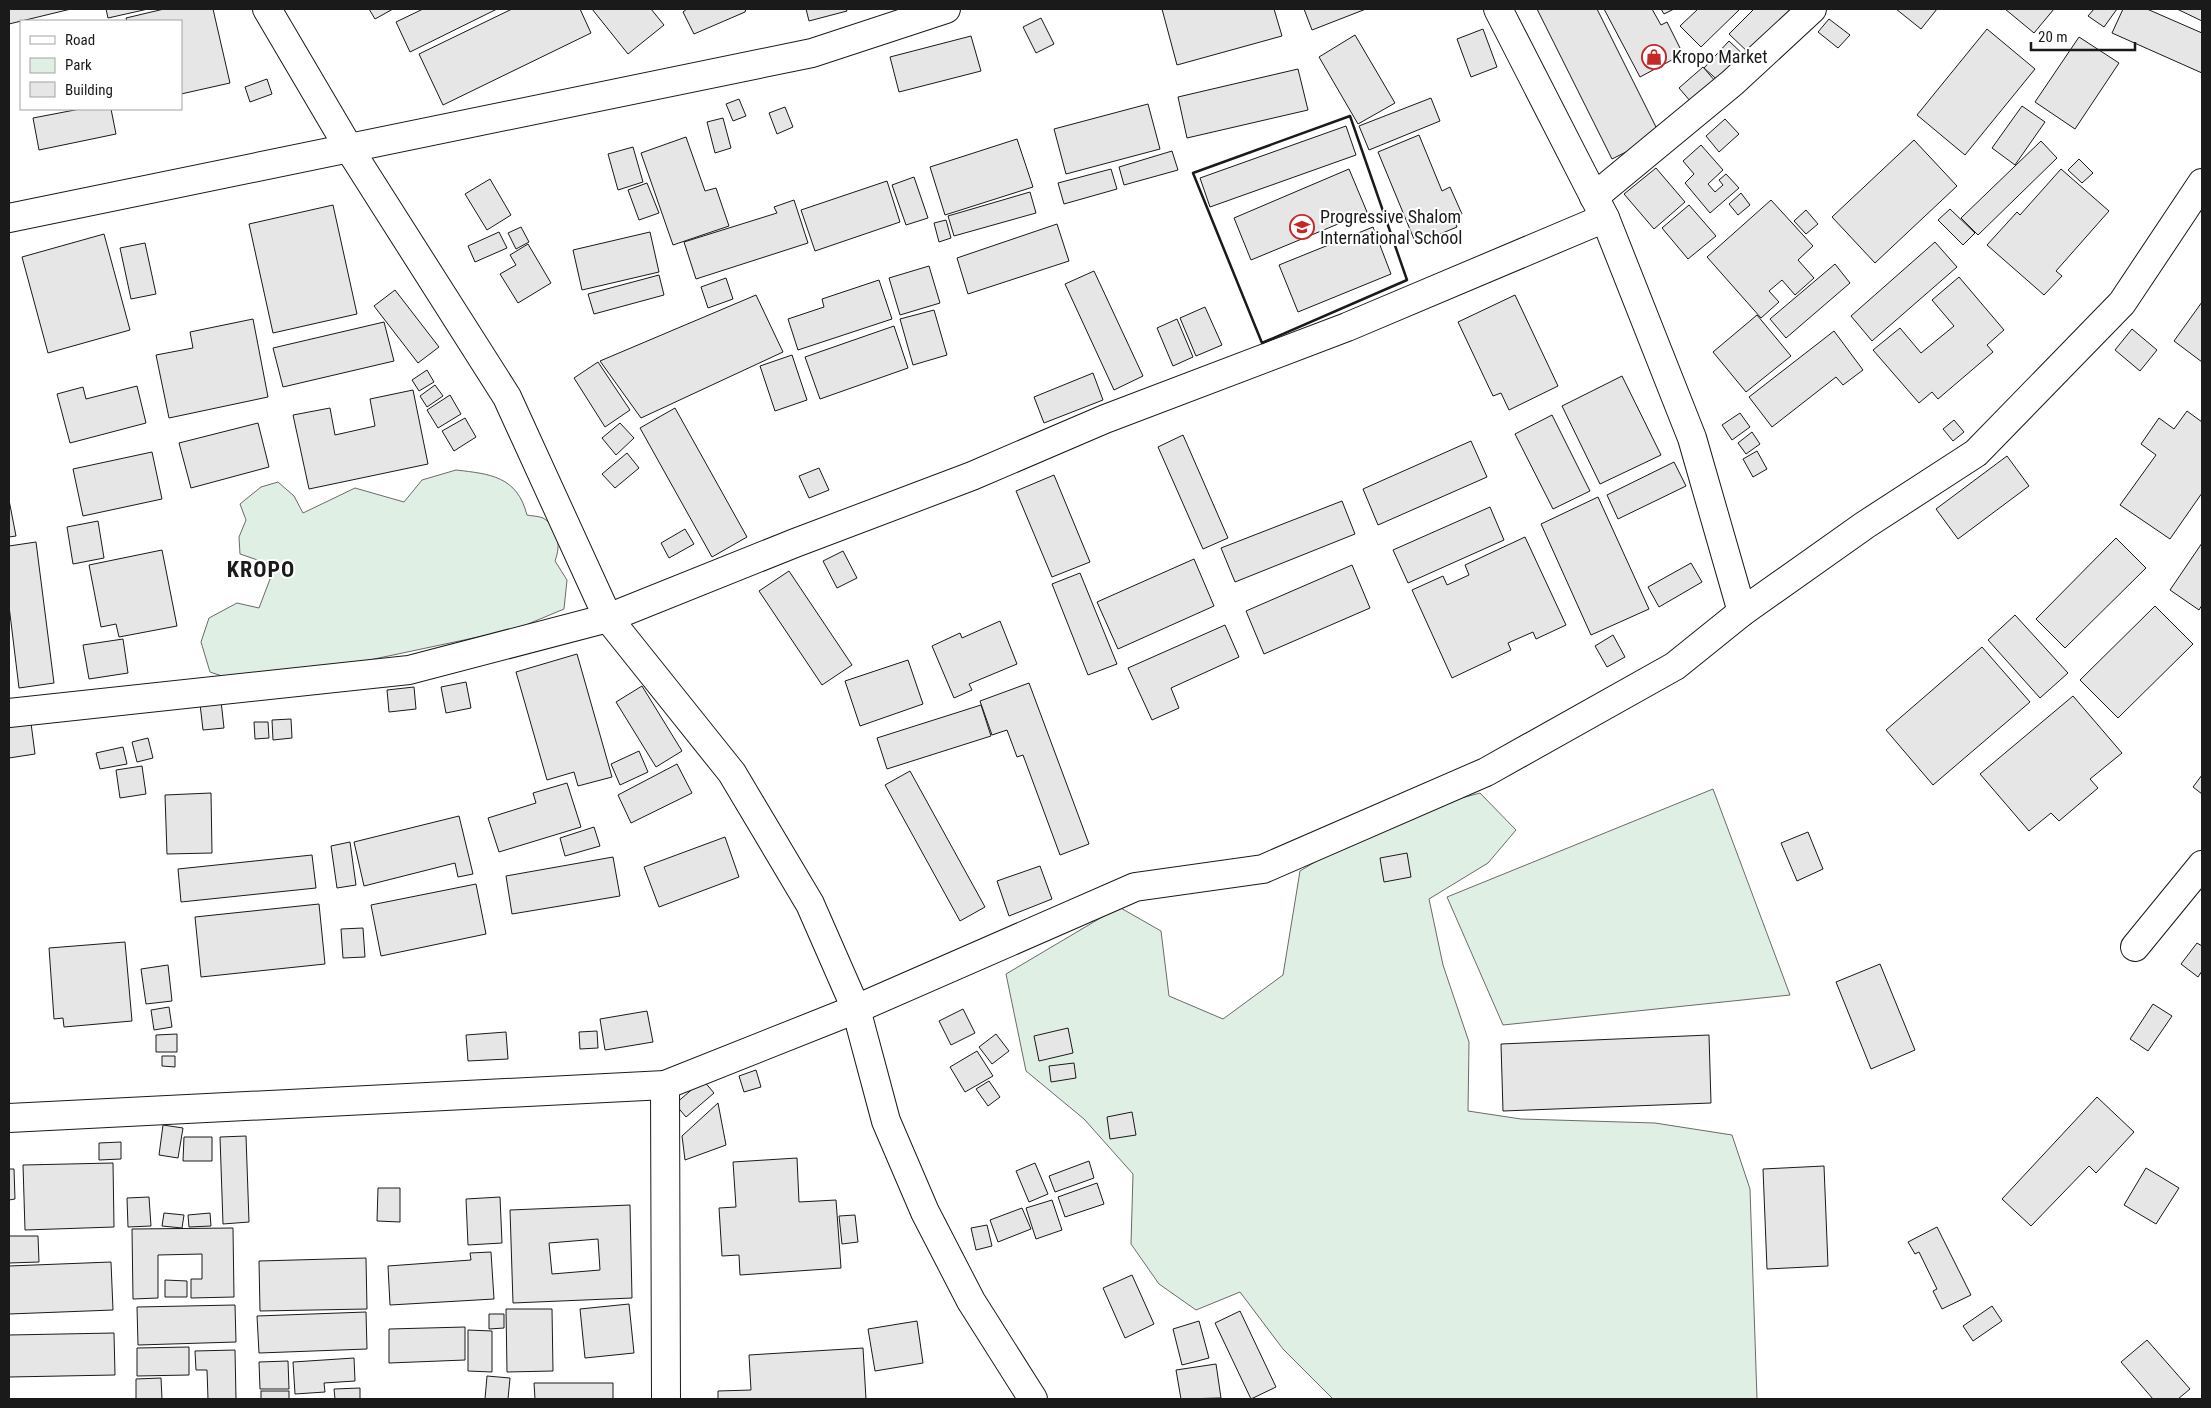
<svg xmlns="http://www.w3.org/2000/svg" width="2211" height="1408" font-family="'Roboto Condensed',sans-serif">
<rect width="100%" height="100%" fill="#fff"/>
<!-- green -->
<g fill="#e0efe3" stroke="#6a6a6a">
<path d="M456,470C490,474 517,476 527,515C531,516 539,516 543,518C559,527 561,545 555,561L567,580L564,609L516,629L360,662L243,683L210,672L201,642L209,618L237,603L259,608L275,566L240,554L239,537L246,520L240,504L261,487L278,482L294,496L303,513L355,488L404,502L422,480Z"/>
<polygon points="1713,789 1790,995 1503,1025 1447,897"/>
<polygon points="1480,793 1516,830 1488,863 1429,899 1443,965 1469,1042 1468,1111 1521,1119 1655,1123 1732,1135 1750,1189 1757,1399 1333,1399 1283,1349 1240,1292 1196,1310 1159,1284 1131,1244 1133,1174 1084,1119 1026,1071 1006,974 1119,907 1161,931 1169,996 1223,1019 1283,975 1300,871 1388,818"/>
</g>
<!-- building -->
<g fill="#e6e6e6" stroke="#1a1a1a" fill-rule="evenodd">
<polygon points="9,9 71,9 9,24"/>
<polygon points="106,9 148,9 108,18"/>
<polygon points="164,9 213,9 230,83 181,94 181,21 127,21 126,18"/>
<polygon points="369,9 393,9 375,19"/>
<polygon points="423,9 497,9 410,52 396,22"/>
<polygon points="512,9 580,9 591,33 443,105 419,54"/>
<polygon points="592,9 651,9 664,25 628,54"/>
<polygon points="687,9 746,9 745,12 694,34 683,12"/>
<polygon points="806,9 846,9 847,11 809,21"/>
<polygon points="1162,9 1274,9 1282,36 1177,65"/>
<polygon points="1304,9 1366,9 1312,30"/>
<polygon points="1537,9 1597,9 1660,135 1612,159"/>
<polygon points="1604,9 1652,9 1661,25 1667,22 1683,54 1640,77"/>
<polygon points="1661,9 1674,9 1664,14"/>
<polygon points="1698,9 1740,9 1701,47 1680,26"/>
<polygon points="1754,9 1796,9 1751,55 1729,34"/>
<polygon points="1896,9 1937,9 1921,29"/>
<polygon points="2005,9 2054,9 2034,33"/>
<polygon points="2094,9 2117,9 2104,27 2088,16"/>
<polygon points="2123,9 2147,9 2202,33 2202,73 2112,33"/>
<polygon points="2177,9 2202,9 2202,21"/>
<polygon points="1041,18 1054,44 1036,53 1023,27"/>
<polygon points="1829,19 1850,35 1838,48 1818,32"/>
<polygon points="1483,29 1497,67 1471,77 1457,39"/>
<polygon points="1987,29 2035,69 1965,155 1917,115"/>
<polygon points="1355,35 1395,103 1358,124 1319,57"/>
<polygon points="971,36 981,71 899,92 890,57"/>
<polygon points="2079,37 2119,63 2075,129 2035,102"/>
<polygon points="1729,41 1747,58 1722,84 1704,68"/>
<polygon points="1703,67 1721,88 1697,109 1679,88"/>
<polygon points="1298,69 1308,110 1187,138 1178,97"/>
<polygon points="267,79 272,94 250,102 245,87"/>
<polygon points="1431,98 1440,121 1369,150 1359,126"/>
<polygon points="739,99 746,116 733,121 726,104"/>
<polygon points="1148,104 1160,149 1066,174 1054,129"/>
<polygon points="2022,106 2045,122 2015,165 1992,148"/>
<polygon points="785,107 793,127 777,134 769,113"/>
<polygon points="80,109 111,109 116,134 39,150 33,118"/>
<polygon points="723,118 731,148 715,153 707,122"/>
<polygon points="1725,119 1739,134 1719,152 1706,136"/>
<polygon points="1346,126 1356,155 1210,207 1200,178"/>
<polygon points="1419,135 1442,191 1450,187 1462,214 1453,217 1457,227 1416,244 1378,152"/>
<polygon points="686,137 705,191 716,188 729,226 673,245 641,153"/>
<polygon points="1017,139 1033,187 945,215 930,167"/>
<polygon points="1914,140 1957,186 1875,263 1832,217"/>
<polygon points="2041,141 2057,158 1978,235 1961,218"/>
<polygon points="1701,145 1723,170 1708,184 1715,192 1723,185 1719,180 1726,174 1739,188 1710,213 1685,183 1694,174 1683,161"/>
<polygon points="633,147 643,182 618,190 608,154"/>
<polygon points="1172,151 1178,170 1124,185 1119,167"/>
<polygon points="2079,159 2093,173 2082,183 2068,170"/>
<polygon points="1656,168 1685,202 1654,229 1624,194"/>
<polygon points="1111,169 1117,189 1064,204 1058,183"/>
<polygon points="1349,169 1367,212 1251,260 1234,218"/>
<polygon points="2061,169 2109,211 2056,271 2062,276 2044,295 1987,245 2017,212 2020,215"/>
<polygon points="914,177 928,218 906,225 892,185"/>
<polygon points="490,179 511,215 487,230 465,194"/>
<polygon points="887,181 900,222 815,251 801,210"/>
<polygon points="647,183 659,213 639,220 628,190"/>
<polygon points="1030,192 1036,213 954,236 948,216"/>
<polygon points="1741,193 1750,205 1738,215 1729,204"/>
<polygon points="794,200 808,243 696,279 684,242 777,213 774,207"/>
<polygon points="1771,200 1813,246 1798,260 1814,278 1795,295 1782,280 1769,291 1779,302 1761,318 1707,257"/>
<polygon points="333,205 357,314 273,333 249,224"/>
<polygon points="1689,205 1716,236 1688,259 1662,228"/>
<polygon points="1950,209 1975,233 1963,245 1938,220"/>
<polygon points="1806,210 1818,224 1806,234 1794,221"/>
<polygon points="946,220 951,238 939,242 934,223"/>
<polygon points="1057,224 1069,261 968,294 957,258"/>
<polygon points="521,227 529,242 516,249 508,233"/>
<polygon points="1373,227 1391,274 1298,312 1279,265"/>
<polygon points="499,232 507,248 475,262 468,246"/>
<polygon points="650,232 659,272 582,290 573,250"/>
<polygon points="104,234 130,330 48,353 22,257"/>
<polygon points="1935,242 1957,267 1872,341 1851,316"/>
<polygon points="145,243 156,294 131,299 120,248"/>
<polygon points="528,244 551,283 518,303 500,274 516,265 510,255"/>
<polygon points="1835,264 1850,283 1786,338 1770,319"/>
<polygon points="929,266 940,303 900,315 889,278"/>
<polygon points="1094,271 1143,376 1114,390 1065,284"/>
<polygon points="659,275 664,295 594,314 588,294"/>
<polygon points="1959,277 2004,330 1987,345 1993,352 1938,399 1932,392 1919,403 1873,350 1900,328 1921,353 1954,326 1932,300"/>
<polygon points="726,278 733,299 708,308 701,287"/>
<polygon points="879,280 892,319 798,350 788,319 824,307 822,299"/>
<polygon points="395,290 439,347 418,363 374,306"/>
<polygon points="756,295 783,352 641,418 600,361"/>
<polygon points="1515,295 1558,386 1509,410 1501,393 1493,396 1458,322"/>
<polygon points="2202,302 2202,362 2174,341"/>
<polygon points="1205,307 1222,345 1196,356 1180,318"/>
<polygon points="934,310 947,355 913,365 900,319"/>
<polygon points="1757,315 1791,356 1746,392 1713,352"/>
<polygon points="253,319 268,397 169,418 156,355 193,348 190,332"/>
<polygon points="1177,319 1193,357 1173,366 1157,328"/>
<polygon points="384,322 394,361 283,387 273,348"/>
<polygon points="894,326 908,368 820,399 805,357"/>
<polygon points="2132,329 2157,350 2140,371 2115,350"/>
<polygon points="1834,331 1863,370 1843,385 1836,377 1772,427 1749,397"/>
<polygon points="792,355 807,400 775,411 760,366"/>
<polygon points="598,362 630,410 605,427 574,378"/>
<polygon points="427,370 434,382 419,391 412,380"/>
<polygon points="1093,373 1103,400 1044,423 1034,397"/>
<polygon points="1622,376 1661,455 1600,484 1562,406"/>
<polygon points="435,385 443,396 427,407 420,396"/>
<polygon points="137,386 146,423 70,443 57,394 83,387 86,399"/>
<polygon points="413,390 428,464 309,489 293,415 330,408 335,435 375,426 370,399"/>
<polygon points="450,395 461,414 438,428 427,410"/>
<polygon points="675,408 747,537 712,557 640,428"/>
<polygon points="2187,411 2202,422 2202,493 2170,539 2120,505 2156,455 2141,444 2159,418 2174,429"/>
<polygon points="1740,413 1750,427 1732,440 1722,425"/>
<polygon points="1552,415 1590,491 1553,509 1515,434"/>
<polygon points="465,418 476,437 454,451 442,431"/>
<polygon points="1954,420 1964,432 1953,441 1943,429"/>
<polygon points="258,423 269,467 191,488 179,443"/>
<polygon points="620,423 634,438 616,455 602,438"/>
<polygon points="1752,432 1760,444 1746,454 1738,443"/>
<polygon points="1183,435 1228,538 1203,549 1158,447"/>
<polygon points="1471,441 1487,477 1378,525 1363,489"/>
<polygon points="1757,451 1767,469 1753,477 1743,459"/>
<polygon points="152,452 162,499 83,516 73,469"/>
<polygon points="627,453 639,468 615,488 602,474"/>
<polygon points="2007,456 2029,486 1958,539 1936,509"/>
<polygon points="1674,462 1686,486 1618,519 1607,495"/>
<polygon points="819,468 829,490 809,498 799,476"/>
<polygon points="1054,475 1090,562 1052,577 1016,491"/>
<polygon points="1598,497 1649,609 1591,635 1541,524"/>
<polygon points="9,500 16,536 9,537"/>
<polygon points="1342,501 1355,534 1235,582 1221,548"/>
<polygon points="1490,507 1504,540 1408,583 1393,550"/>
<polygon points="98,521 104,558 73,564 67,527"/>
<polygon points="685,529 694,544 669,558 661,543"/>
<polygon points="1525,537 1566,625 1536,639 1533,632 1508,643 1511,650 1452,678 1412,590 1443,576 1447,585 1469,575 1465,565"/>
<polygon points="2116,538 2146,568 2065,648 2036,619"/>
<polygon points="36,542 54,683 19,688 9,606 9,546"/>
<polygon points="2202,543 2202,605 2199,610 2170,590"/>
<polygon points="162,550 177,626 119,637 116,624 101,627 89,565"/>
<polygon points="843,551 857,578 837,588 823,561"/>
<polygon points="1194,559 1214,606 1118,649 1097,602"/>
<polygon points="1691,563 1702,582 1659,607 1648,587"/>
<polygon points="1352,565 1370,608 1264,654 1246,611"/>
<polygon points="789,571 852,665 822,685 759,591"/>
<polygon points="1080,573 1117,664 1088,675 1052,584"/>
<polygon points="2155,606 2193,644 2118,718 2080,680"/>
<polygon points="2015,615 2068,673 2040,698 1988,640"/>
<polygon points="1000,621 1017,664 969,684 972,690 954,698 932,646 960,633 962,638"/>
<polygon points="1225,625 1239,657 1171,688 1179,708 1152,720 1128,668"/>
<polygon points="1613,635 1625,657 1607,667 1595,646"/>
<polygon points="123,639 128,673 89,679 83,645"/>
<polygon points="1982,647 2030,702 1933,785 1886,730"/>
<polygon points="577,654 612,777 578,786 574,772 547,780 516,672"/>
<polygon points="908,660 923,704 860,726 845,681"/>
<polygon points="466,682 471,708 446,713 441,687"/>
<polygon points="1029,683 1089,844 1060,855 1023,755 1017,757 1007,730 992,735 980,701"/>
<polygon points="642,686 682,751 656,767 616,702"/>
<polygon points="414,687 416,709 389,712 387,690"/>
<polygon points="2073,696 2122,753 2090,779 2098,788 2059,821 2051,813 2029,831 1980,774"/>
<polygon points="221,701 224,728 203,730 200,704"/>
<polygon points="981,705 991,736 887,769 877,738"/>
<polygon points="291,719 292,738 273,740 272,720"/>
<polygon points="254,722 268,722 269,738 255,739"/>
<polygon points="31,723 35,754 9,758 9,726"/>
<polygon points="148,738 153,758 137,762 132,742"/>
<polygon points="123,747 127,764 100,769 96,753"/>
<polygon points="639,751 648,772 620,785 611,764"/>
<polygon points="677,764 692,793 631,823 618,795"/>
<polygon points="142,766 146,794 120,798 116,770"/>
<polygon points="910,771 985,907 960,921 885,785"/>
<polygon points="2202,775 2202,794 2193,787"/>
<polygon points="567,783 581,827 499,852 488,818 536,803 533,793"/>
<polygon points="211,793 212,853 167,854 165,795"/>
<polygon points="459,816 473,874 458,877 455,863 364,886 354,842"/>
<polygon points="594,827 600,846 565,856 560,838"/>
<polygon points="1808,832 1823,869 1797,881 1781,843"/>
<polygon points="725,837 739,877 659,907 644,867"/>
<polygon points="350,842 356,885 337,888 331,846"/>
<polygon points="1407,853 1411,877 1384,882 1380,858"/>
<polygon points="312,855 316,888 181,902 178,869"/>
<polygon points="613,857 620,896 512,914 506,876"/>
<polygon points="1040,866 1052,899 1009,916 997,881"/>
<polygon points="476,884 486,934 381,956 371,905"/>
<polygon points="319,904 325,964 201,977 195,917"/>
<polygon points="363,928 365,957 343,958 341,929"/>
<polygon points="125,942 132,1021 64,1027 63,1018 54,1019 49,948"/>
<polygon points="2197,943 2202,946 2202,971 2198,977 2181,964"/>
<polygon points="1880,964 1915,1050 1871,1069 1836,982"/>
<polygon points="168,965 172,1001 146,1004 141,969"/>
<polygon points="2153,1004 2172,1016 2148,1051 2130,1039"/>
<polygon points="169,1007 172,1027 154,1030 151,1010"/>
<polygon points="963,1009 975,1033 951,1045 939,1021"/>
<polygon points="647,1011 653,1042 605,1050 600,1019"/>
<polygon points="1068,1028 1073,1053 1039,1061 1034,1036"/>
<polygon points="597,1031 598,1048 580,1049 579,1032"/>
<polygon points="506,1032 508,1059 468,1061 466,1035"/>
<polygon points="177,1034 177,1052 156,1052 156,1035"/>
<polygon points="996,1034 1009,1051 992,1064 979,1047"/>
<polygon points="1709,1035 1711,1103 1503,1111 1501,1044"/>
<polygon points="977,1051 993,1076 965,1092 950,1067"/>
<polygon points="162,1056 175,1056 175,1067 162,1066"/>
<polygon points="1074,1063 1076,1078 1051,1082 1049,1066"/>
<polygon points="756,1070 761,1087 744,1092 739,1076"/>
<polygon points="703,1080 714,1093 686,1117 675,1104"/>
<polygon points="989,1081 1000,1097 988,1106 976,1089"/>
<polygon points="2097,1097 2134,1132 2096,1173 2089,1166 2031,1226 2002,1199"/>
<polygon points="718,1103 726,1145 685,1160 682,1136"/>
<polygon points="1132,1112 1136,1135 1110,1139 1107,1117"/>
<polygon points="163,1125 183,1128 178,1158 159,1155"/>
<polygon points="246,1136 249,1222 223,1224 220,1137"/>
<polygon points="184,1137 212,1137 212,1161 183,1161"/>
<polygon points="121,1142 121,1159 99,1160 99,1143"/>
<polygon points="797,1158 799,1202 836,1200 841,1268 740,1275 739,1255 722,1256 719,1208 736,1207 733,1162"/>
<polygon points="1089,1161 1094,1178 1055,1192 1049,1176"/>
<polygon points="113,1163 114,1227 25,1230 23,1165"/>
<polygon points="1035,1163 1048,1194 1029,1202 1016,1171"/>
<polygon points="1824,1166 1828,1266 1767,1269 1763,1169"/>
<polygon points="2146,1168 2179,1188 2156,1224 2124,1205"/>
<polygon points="9,1169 14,1169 15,1199 9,1200"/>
<polygon points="1097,1183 1104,1204 1065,1217 1058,1197"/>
<polygon points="378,1188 400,1188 400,1222 377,1221"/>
<polygon points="149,1197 151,1226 128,1227 127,1198"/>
<polygon points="500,1197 502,1243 468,1245 466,1199"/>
<polygon points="1052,1200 1062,1230 1036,1239 1026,1208"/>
<path d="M630,1205L632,1298L513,1303L510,1210ZM598,1239L600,1270L552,1274L549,1243Z"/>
<polygon points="1022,1208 1031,1229 998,1242 990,1220"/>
<polygon points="164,1213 184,1215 182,1228 162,1226"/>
<polygon points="210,1213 211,1226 189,1227 188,1215"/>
<polygon points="855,1215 858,1242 842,1244 839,1216"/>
<polygon points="987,1225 992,1246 976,1250 971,1228"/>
<polygon points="1937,1227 1971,1295 1942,1309 1933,1291 1937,1289 1919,1252 1915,1254 1908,1242"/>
<polygon points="233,1228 234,1297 191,1298 191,1279 202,1279 202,1254 158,1255 158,1298 133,1299 132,1229"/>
<polygon points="9,1236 38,1236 39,1262 9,1263"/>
<polygon points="491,1252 494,1299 390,1305 388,1266 471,1260 470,1253"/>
<polygon points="366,1258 367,1309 260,1311 259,1261"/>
<polygon points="111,1262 113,1310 9,1314 9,1266"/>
<polygon points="1132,1275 1154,1324 1125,1338 1103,1288"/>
<polygon points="165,1280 187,1281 187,1297 165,1297"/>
<polygon points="629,1304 634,1353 585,1358 580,1309"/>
<polygon points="235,1305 236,1342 138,1345 137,1307"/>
<polygon points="1992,1306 2002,1321 1973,1341 1963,1326"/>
<polygon points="506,1309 552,1309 553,1371 507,1372"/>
<polygon points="1240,1311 1276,1387 1251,1399 1215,1323"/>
<polygon points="366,1312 367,1349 259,1353 257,1316"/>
<polygon points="489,1314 504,1314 504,1328 489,1329"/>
<polygon points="917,1321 923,1363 875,1371 868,1329"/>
<polygon points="1199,1321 1209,1358 1182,1365 1173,1329"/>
<polygon points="465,1327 465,1360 389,1363 389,1329"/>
<polygon points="468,1330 492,1331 492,1372 468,1371"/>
<polygon points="114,1333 115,1375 9,1377 9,1335"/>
<polygon points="2147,1340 2190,1389 2178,1399 2153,1399 2121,1362"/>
<polygon points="189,1347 189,1375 137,1376 137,1348"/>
<polygon points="863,1348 866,1399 718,1399 718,1391 751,1390 749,1355"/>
<polygon points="235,1350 236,1399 208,1399 207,1370 196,1370 195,1351"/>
<polygon points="354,1358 355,1381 324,1383 325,1392 295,1394 293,1362"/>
<polygon points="288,1361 289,1389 260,1389 259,1362"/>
<polygon points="1216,1364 1221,1398 1181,1399 1176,1370"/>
<polygon points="487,1376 510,1378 508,1399 485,1399"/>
<polygon points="161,1378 162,1399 136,1399 136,1379"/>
<polygon points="534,1383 613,1383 613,1399 535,1399"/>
<polygon points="360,1388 360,1399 335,1399 334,1389"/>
<rect x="261" y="1391" width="28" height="8"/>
</g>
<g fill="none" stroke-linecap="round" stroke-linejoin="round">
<defs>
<g id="minor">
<polyline points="267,9 350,150 507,397 608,618 732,773 810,904 856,1009 886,1121 925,1212 971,1301 1033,1399"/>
<polyline points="1498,9 1605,218 1692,438 1742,612"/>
<polyline points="1594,197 1732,83 1812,9"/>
<polyline points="9,218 812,53 946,9"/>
<polyline points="9,713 409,670 608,618 795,543 972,476 1105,419 1347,327 1605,218"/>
<polyline points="2135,947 2202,865"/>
<polyline points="665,1085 666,1399"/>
<polyline points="9,1118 665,1085 856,1009 1135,887 1263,869 1486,772 1675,666 1742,612 1865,525 1976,453 2122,303 2202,183"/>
</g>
</defs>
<!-- minor casing -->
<use href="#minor" stroke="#1a1a1a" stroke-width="30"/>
<!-- minor -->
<use href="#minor" stroke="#fff" stroke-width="28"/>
<!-- wall -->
<polygon stroke="#1a1a1a" stroke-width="2.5" points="1350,116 1407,280 1262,343 1193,173"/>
</g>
<!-- icons -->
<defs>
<symbol id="shop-ring" viewBox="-11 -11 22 22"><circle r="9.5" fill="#fff" stroke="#c62828" stroke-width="1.5"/><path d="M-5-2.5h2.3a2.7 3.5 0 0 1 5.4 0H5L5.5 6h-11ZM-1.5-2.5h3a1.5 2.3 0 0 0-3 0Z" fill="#c62828"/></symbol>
<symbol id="school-ring" viewBox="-11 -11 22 22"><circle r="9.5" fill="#fff" stroke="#c62828" stroke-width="1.5"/><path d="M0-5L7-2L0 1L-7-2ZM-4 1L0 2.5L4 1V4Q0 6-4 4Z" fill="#c62828"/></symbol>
</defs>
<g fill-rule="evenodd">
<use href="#shop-ring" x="1640" y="43" width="28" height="28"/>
<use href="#school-ring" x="1288" y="213" width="28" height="28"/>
</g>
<g text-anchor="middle" stroke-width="4" stroke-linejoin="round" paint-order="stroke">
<!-- poi labels -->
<g font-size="18" fill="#1a1a1a" stroke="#fff" text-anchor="start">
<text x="1672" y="63">Kropo Market</text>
<text x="1320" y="223">Progressive Shalom<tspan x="1320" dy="21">International School</tspan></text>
</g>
<!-- district labels -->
<g font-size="22" font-weight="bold" letter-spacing="1" fill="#1a1a1a" stroke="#fff">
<text x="261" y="577">KROPO</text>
</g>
</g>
<!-- border -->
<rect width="2211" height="1408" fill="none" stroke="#1a1a1a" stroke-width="20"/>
<!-- legend -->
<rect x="20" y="20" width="162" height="90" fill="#ffffff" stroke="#a3a3a3"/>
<rect x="30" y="36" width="25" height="8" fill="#ffffff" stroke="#a3a3a3"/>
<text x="65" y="45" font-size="15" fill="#1a1a1a">Road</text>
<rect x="30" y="58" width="25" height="15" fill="#e0efe3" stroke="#a3a3a3"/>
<text x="65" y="70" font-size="15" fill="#1a1a1a">Park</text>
<rect x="30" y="82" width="25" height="15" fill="#e6e6e6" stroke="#a3a3a3"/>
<text x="65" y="95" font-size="15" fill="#1a1a1a">Building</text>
<!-- scale -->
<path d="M2031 42v8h104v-8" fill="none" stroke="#1a1a1a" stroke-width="2.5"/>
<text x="2038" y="42" font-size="15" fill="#1a1a1a" stroke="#ffffff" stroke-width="4" paint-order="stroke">20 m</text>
</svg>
